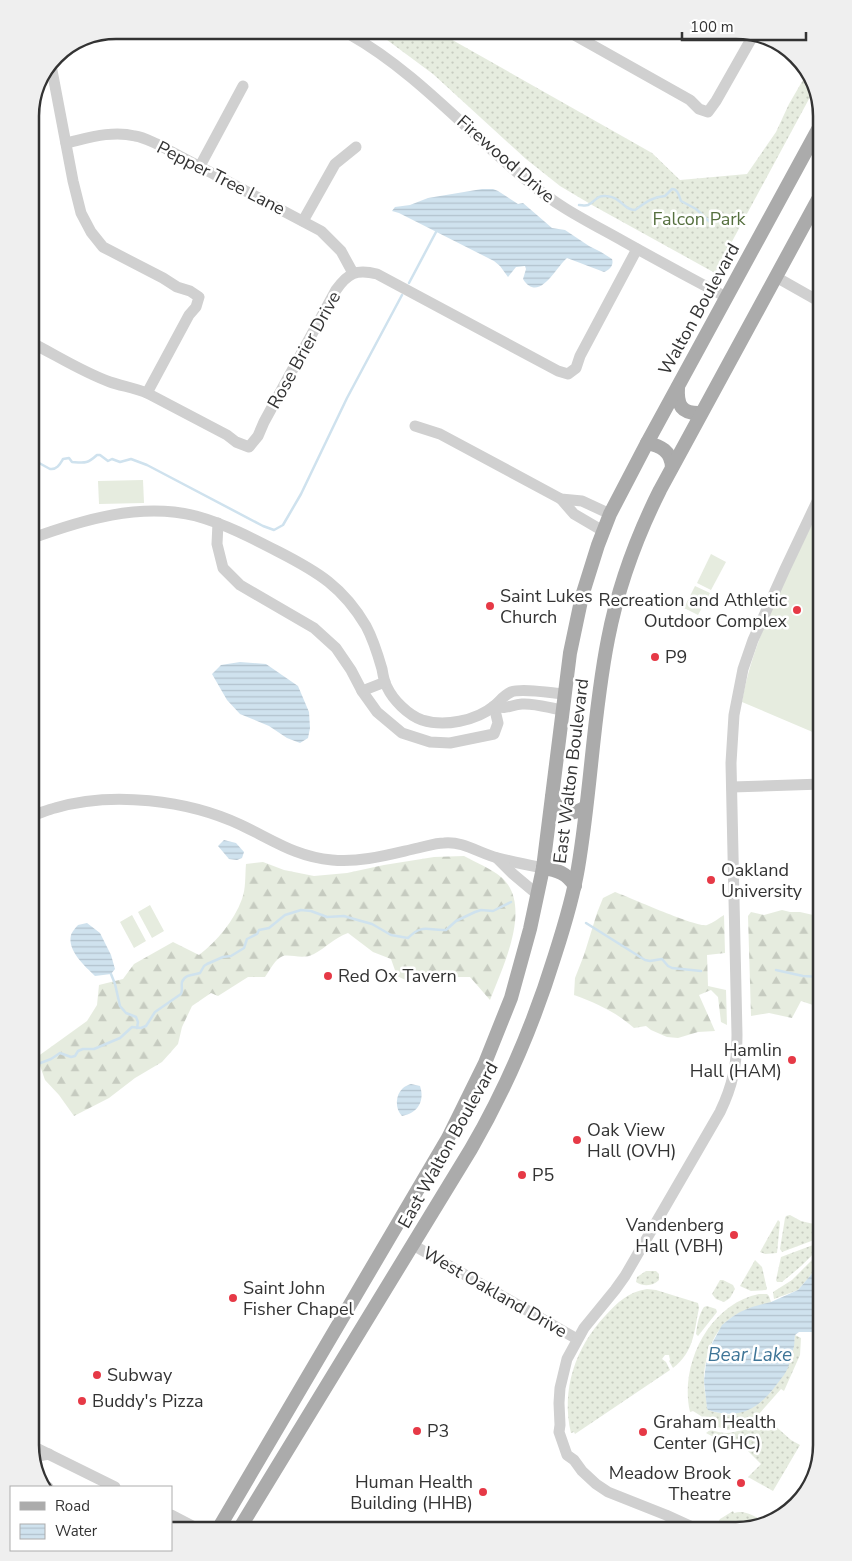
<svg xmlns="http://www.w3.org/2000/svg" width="852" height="1561" font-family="'Nunito Sans',sans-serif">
<defs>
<pattern id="grass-dots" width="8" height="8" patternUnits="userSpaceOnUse" patternTransform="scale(1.25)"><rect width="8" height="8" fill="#e6ecdf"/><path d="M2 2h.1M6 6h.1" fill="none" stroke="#c6cbc0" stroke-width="1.8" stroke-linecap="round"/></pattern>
<pattern id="forest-firs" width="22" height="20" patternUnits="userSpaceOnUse" patternTransform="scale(1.25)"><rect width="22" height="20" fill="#e6ecdf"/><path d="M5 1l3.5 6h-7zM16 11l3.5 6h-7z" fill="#c6cbc0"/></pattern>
<pattern id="water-rules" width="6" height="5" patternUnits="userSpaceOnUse" patternTransform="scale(1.25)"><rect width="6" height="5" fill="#cfe2ee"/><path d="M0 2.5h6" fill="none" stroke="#b2c2cd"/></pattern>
</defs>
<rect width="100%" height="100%" fill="#fff"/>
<!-- grass -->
<g fill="url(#grass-dots)">
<polygon points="440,33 652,153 680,180 747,174 776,132 789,104 807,73 815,83 816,86 715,273 592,205 560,186 526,159 433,74 379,34"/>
<polygon points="790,1215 801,1221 822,1226 822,1237 782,1252 780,1249 785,1218 786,1216"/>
<polygon points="778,1220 780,1222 777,1253 765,1254 760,1252"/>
<path d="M821,1242C816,1255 794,1272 782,1282H777L776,1280L781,1257Z"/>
<polygon points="822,1250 822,1262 805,1282 798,1290 774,1299 773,1292 792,1280"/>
<polygon points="755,1260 762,1267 767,1289 766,1290 751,1291 740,1286"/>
<path d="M646,1271H656L659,1274V1280C653,1286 644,1287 636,1282L637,1277Z"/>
<polygon points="720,1280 723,1280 733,1285 735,1289 730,1298 724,1302 716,1299 712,1294"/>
<path d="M647,1289L656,1290L698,1303L699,1308C694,1332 694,1352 673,1368L669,1361L670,1360L669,1355H665L662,1359L666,1362L670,1370L575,1434L574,1432L571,1433C561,1390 575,1348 605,1316C618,1302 628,1292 647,1289Z"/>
<path d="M759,1294H767L769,1296L771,1302C761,1306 751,1307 741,1312C715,1324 704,1354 704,1381C704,1390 707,1399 707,1408L711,1411L729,1415L770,1393L788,1366L790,1355L793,1350L795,1335L801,1338L800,1355L784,1391L781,1389L752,1422L745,1425L728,1430L711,1425L712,1423L693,1411L690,1412C679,1365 709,1304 759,1294Z"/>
<path d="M707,1306L716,1309L717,1312L698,1336L696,1334C697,1325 699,1314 704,1307Z"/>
<path d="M764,1416L791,1440L800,1445L773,1491L748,1477L761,1464L744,1447L724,1440L723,1442L706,1433L710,1430C716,1431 721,1433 727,1433C740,1432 755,1426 764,1416Z"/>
<path d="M733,1511L734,1513C746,1509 757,1518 767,1524L736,1531H729L717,1524L720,1519Z"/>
</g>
<!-- forest -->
<g fill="url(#forest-firs)">
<path d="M464,856C475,862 492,869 501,877C534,905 502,968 490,1000L470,977H446L414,984L397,976L391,959L373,952L348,933C334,938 327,947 314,954C303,960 291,954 283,956C275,959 270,970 265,977H248L218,996L211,993L192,1006L182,1027L178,1044L162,1062L135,1078L109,1098L74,1116L59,1095L45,1080L37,1057L87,1021L97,1005L99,985L123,979L134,964L173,942L199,955C217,941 234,921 242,899C246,889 245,875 246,864L263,862L284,870L314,876L347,873L384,865L434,857Z"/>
<path d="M615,892C629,897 697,928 707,925C713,923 719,918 724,915L725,953L707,955L708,986L726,990L727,1025L721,1022L718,997L711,990L699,995L715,1031L698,1032L678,1038L667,1037L651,1030L646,1026L634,1028C616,1012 596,1003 574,995L575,978L584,955L597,913L603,898Z"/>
<polygon points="782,910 790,912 800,912 822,917 822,1008 801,1001 792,1018 769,1013 751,1016 748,916 751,912 764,915"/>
</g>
<!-- garden -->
<g fill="#e6ecdf">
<polygon points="143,480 144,503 99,504 98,481"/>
<path d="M822,504V736L742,702C753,635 793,565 822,504Z"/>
<polygon points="711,554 726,562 711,590 697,583"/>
<polygon points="695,586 710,593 698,615 684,608"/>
<polygon points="150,905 164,931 152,938 138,912"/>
<polygon points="132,915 146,941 134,948 120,922"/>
</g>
<!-- water -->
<g fill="url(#water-rules)">
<path d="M482,189H493L498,191L518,204L523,203L552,228L565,230L589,246L601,252L612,259C614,265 610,270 604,272L567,258C556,267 539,304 523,279L526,269L525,266L516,267L508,277L500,266L494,261L399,213L392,211L395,207L410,205L428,198Z"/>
<polygon points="240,662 266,664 298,686 309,712 310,728 308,738 300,743 287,738 269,726 240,714 227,700 212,674 221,665"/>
<polygon points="224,840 236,843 244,852 242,858 237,860 229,859 218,846"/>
<path d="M87,923L100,933L111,955L115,969L111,974L95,976C85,966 67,951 71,935C72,932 76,927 78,925Z"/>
<path d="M411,1084L420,1086C425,1101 418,1113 402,1116C395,1109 395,1095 403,1088C405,1086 408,1085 411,1084Z"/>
<path d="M822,1262V1332H799L795,1335C794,1340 795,1345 793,1350C791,1355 790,1360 789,1365C786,1374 779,1381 774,1388C755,1412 737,1419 708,1410L707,1408L704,1381L706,1363L709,1349L722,1325L732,1317L740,1312L752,1307L771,1302L798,1290Z"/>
</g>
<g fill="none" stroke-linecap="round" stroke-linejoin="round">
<!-- stream -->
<g stroke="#cfe2ee" stroke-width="2.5">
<path d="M579,205C582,205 585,206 588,205C595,202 596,195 606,196C622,197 623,210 635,210C645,203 652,197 665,196L672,189C678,189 679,196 681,201L696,209L711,223"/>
<polyline points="820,239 822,240"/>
<polyline points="409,283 436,232"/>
<path d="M30,458L50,469C57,470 60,464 63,459L69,458L72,462C85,463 87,464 97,455H100L108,461L112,459L120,462L131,459L147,465L263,526L274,530L283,525L301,494L347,398L402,295"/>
<polyline points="586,923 645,960 650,961 662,959 668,966 672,968 701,971"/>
<polyline points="776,970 803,976 822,977"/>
<polyline points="111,974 115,984 120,1006 126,1013 136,1017 138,1022 137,1028"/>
<path d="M30,1067L51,1059L60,1053L71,1057L75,1056L78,1051L83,1049H94L120,1038L132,1027L141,1028L146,1026L155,1012L181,994C183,990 181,986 182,982C185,974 194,975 200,973L204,966L207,964L223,957L231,956L244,948L247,939L257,934L259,930L269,928L285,915L301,910L311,911L327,917L344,916L354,919L372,924L391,935L408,938C423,923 428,931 446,930L456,921L475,912L481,910L493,911L511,902"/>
</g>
<!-- minor -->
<g stroke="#d0d0d0" stroke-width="11">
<polyline points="569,32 690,100 699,109 708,112 716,101 754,34"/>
<path d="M349,34C418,73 469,134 530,183C558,207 591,223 623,241C657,260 692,279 726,297"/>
<polyline points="51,65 73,181 81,213 91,232 103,247 163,278 177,287 190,291 199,297 196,307 189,315 147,393"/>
<path d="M66,143C88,138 112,130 135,136C143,137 150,141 157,144L321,231L341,251L353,273"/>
<polyline points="200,166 243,86"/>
<polyline points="303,221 335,164 356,147"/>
<polyline points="776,277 822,303"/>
<path d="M30,342C56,355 82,372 110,382C122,386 135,388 147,393L227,435L236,442L249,447L258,436L264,422L336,290C348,273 356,269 377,274L558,371L568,374L576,368L580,356L637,249"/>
<polyline points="415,426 440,434 561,499 582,501 610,514"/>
<polyline points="561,499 574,514 603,531"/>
<polyline points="218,523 217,544 223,568 240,585 314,628 336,648 351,670 362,691 377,712 402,733 430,742 450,743 494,734 498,723 494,706"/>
<path d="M30,539C82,520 140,502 196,516C225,524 252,538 279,552C318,572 343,587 366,626C373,639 378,655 382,669C383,675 384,682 387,687C393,700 408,715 422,720C444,727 476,721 494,706C500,701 503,696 511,692C522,688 551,693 564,694"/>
<polyline points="362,691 385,682"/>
<path d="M494,706C507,710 510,705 522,704C535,703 549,708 562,710"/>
<polyline points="732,787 822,784"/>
<path d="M30,816C38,814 47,810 55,808C112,791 188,800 241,825C273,840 296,857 332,860C361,863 391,854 418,848C427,846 436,843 444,843C464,841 480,854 498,858C513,862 528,865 543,868"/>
<polyline points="497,858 513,874 538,895"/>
<polyline points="413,1245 577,1339"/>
<polyline points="30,1445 115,1487"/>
<polyline points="33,1459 38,1456 49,1454"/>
<polyline points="41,1484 48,1487"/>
<polyline points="171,1515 202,1531"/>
<path d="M701,1531L666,1515L608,1492L596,1484L582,1471L574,1460L567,1455L559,1432L560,1425L559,1403L560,1388L567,1359L584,1328L615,1290L625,1276L720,1112C733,1085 737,1064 737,1035L731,763L734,715L743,669L753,640L785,569L822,491"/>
</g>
<!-- major -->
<g stroke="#ababab" stroke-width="14">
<path d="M678,387C677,405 681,414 701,413"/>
<path d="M647,443C661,446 671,451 672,467"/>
<path d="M552,797C559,815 571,816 586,807"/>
<path d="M543,868C557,870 567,873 575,886"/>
<polyline points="217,1531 448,1138 485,1063 511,998 530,929 543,868 570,653 582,596 598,545 610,514 647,443 822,122"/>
<path d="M238,1531L471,1149C507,1087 534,1023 555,955C564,927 573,898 578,868C591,792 593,714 608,639C618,587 636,538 660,490L822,192"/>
</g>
</g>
<!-- markers -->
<g fill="#e63946" stroke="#fff" stroke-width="2">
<circle cx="490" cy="606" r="5"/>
<circle cx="797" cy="610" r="5"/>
<circle cx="655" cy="657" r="5"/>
<circle cx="711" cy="880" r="5"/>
<circle cx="328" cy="976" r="5"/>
<circle cx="792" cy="1060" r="5"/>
<circle cx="577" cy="1140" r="5"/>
<circle cx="522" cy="1175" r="5"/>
<circle cx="734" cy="1235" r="5"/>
<circle cx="233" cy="1298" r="5"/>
<circle cx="97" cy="1375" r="5"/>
<circle cx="82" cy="1401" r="5"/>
<circle cx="417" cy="1431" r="5"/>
<circle cx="643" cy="1432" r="5"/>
<circle cx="741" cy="1483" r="5"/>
<circle cx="483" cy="1492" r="5"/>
</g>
<g text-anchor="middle" stroke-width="5" stroke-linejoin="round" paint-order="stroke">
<!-- street labels -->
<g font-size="18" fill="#333" stroke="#fff">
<text transform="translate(506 159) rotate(41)" y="6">Firewood Drive</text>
<text transform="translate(221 178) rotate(27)" y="6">Pepper Tree Lane</text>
<text transform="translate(699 309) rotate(-61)" y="6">Walton Boulevard</text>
<text transform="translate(304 350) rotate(-61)" y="6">Rose Brier Drive</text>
<text transform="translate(571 771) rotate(-83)" y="6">East Walton Boulevard</text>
<text transform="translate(448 1145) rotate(-61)" y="6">East Walton Boulevard</text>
<text transform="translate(495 1292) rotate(30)" y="6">West Oakland Drive</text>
</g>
<!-- park labels -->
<g font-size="18" fill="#56703f" stroke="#fff">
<text x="699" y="225">Falcon Park</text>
</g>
<!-- poi labels -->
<g font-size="18" fill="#333" stroke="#fff" text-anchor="start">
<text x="500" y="602">Saint Lukes<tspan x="500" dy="21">Church</tspan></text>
<text x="787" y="606" text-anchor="end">Recreation and Athletic<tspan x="787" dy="21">Outdoor Complex</tspan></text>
<text x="665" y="663">P9</text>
<text x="721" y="876">Oakland<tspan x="721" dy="21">University</tspan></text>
<text x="338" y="982">Red Ox Tavern</text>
<text x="782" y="1056" text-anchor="end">Hamlin<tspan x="782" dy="21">Hall (HAM)</tspan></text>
<text x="587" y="1136">Oak View<tspan x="587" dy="21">Hall (OVH)</tspan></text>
<text x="532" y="1181">P5</text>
<text x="724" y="1231" text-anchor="end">Vandenberg<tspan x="724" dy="21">Hall (VBH)</tspan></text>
<text x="243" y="1294">Saint John<tspan x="243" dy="21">Fisher Chapel</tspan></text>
<text x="107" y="1381">Subway</text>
<text x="92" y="1407">Buddy's Pizza</text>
<text x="653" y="1428">Graham Health<tspan x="653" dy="21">Center (GHC)</tspan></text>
<text x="427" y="1437">P3</text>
<text x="731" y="1479" text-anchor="end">Meadow Brook<tspan x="731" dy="21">Theatre</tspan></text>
<text x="473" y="1488" text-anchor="end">Human Health<tspan x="473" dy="21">Building (HHB)</tspan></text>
</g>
<!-- water labels -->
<g font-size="19" font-style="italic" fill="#3f7597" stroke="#fff">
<text x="750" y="1361">Bear Lake</text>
</g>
</g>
<!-- crop -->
<path d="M0 0H852V1561H0ZM116 39H736A77 77 0 0 1 813 116V1445A77 77 0 0 1 736 1522H116A77 77 0 0 1 39 1445V116A77 77 0 0 1 116 39Z" fill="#efefef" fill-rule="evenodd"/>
<path fill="none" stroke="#333" stroke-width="2.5" d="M116 39H736A77 77 0 0 1 813 116V1445A77 77 0 0 1 736 1522H116A77 77 0 0 1 39 1445V116A77 77 0 0 1 116 39Z"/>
<!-- legend -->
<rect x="10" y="1486" width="162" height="65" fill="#ffffff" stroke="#adadad"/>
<rect x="20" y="1502" width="25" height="8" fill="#ababab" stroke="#adadad"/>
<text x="55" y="1511" font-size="15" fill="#333333">Road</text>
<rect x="20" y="1524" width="25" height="15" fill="url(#water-rules)" stroke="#adadad"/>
<text x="55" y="1536" font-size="15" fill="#333333">Water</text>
<!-- scale -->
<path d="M682 32v8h124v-8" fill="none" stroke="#333333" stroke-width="2.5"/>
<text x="690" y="32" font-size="15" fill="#333333" stroke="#ffffff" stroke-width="4" paint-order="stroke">100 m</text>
</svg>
